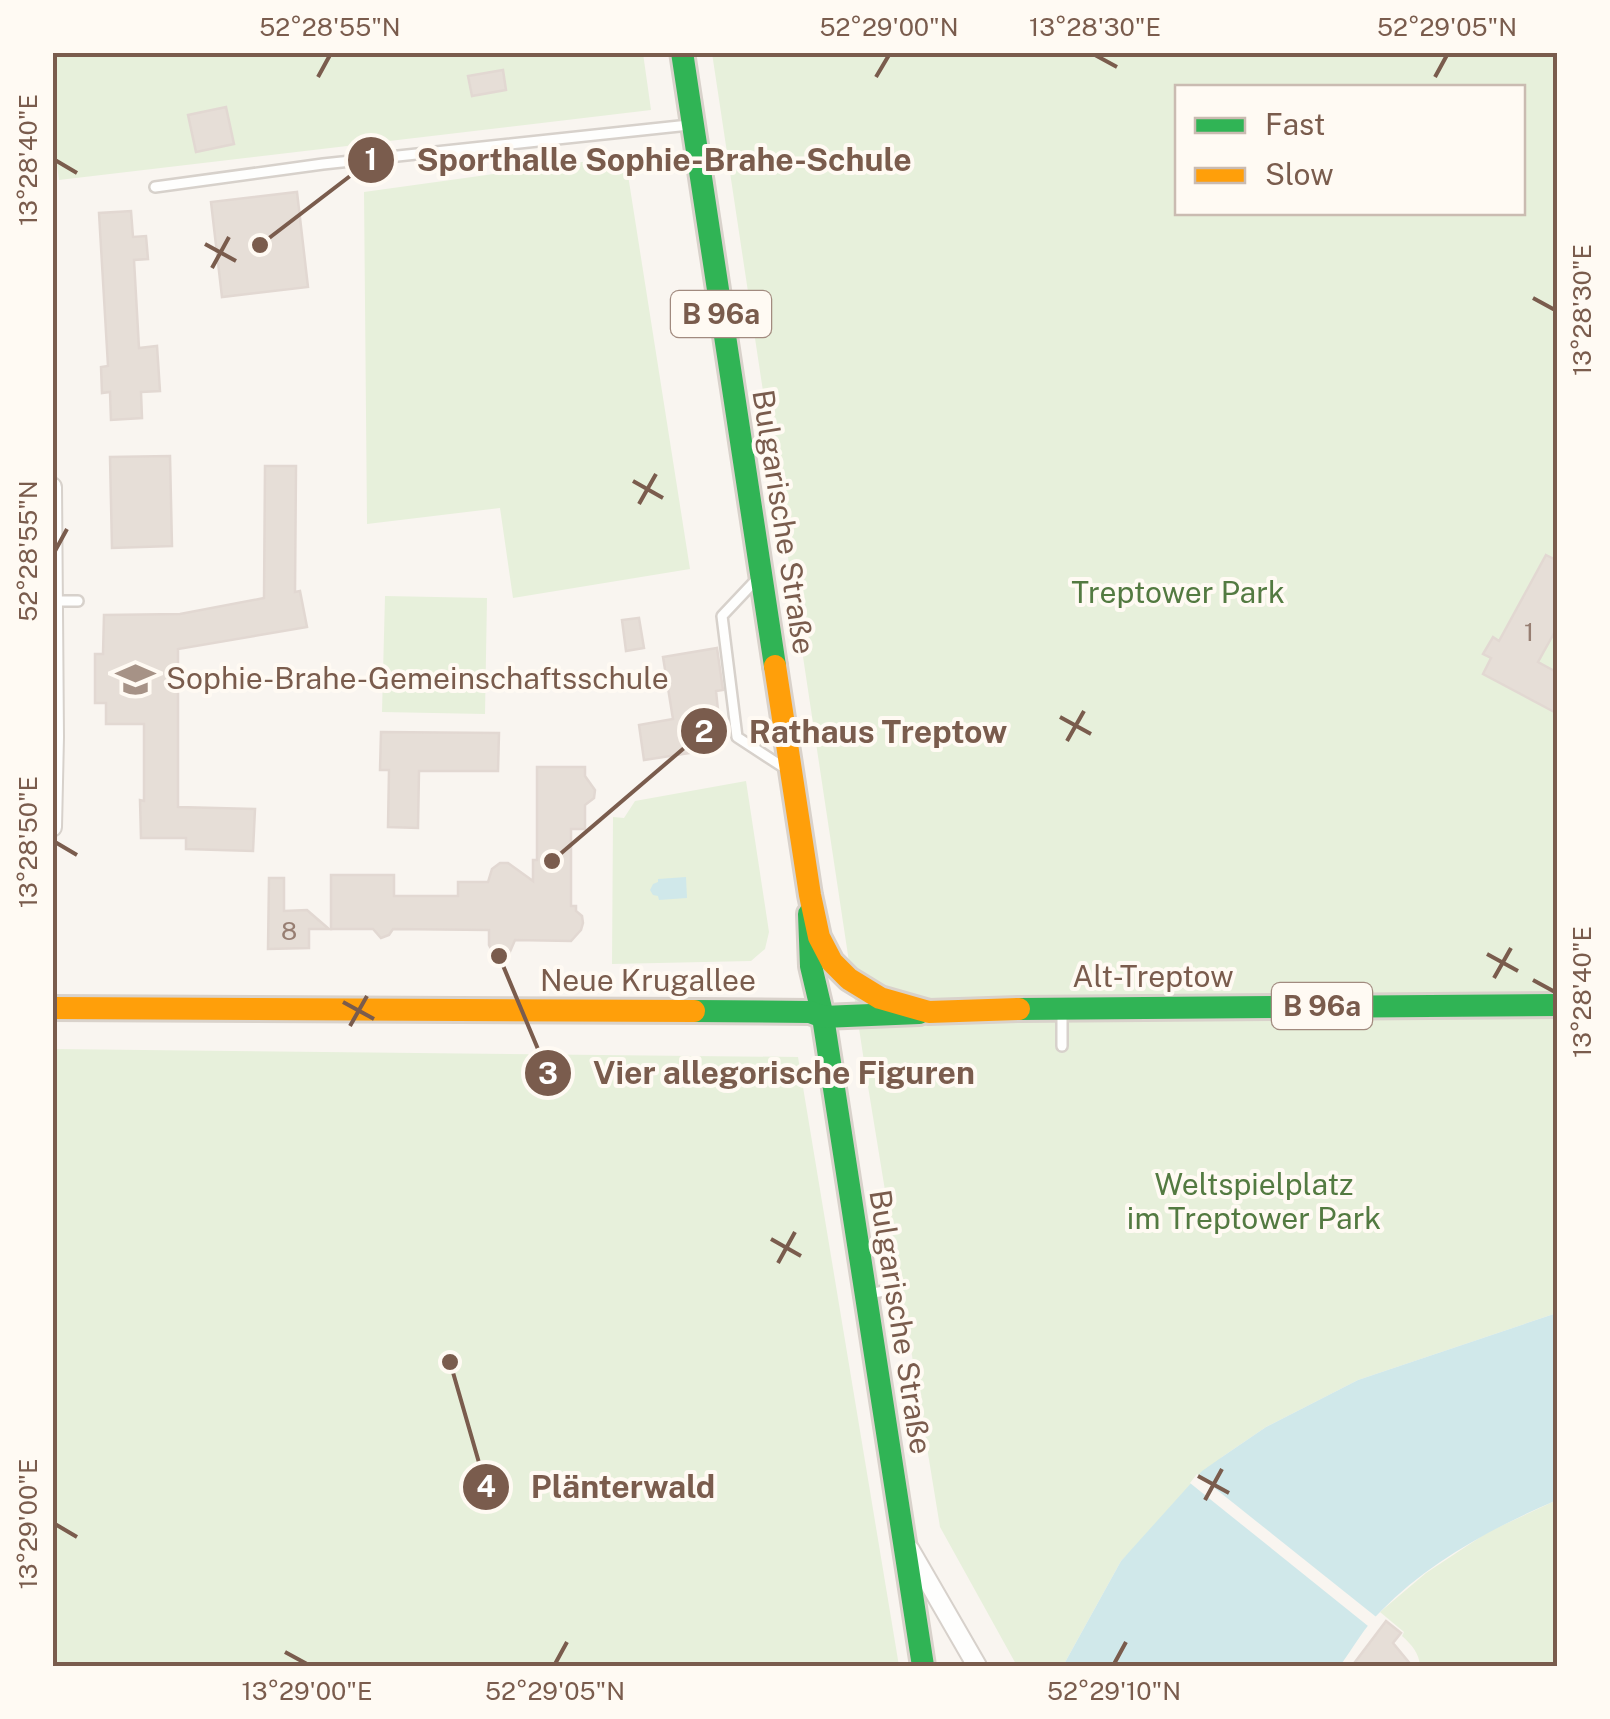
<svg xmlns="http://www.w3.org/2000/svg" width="1610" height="1719" font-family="'Public Sans',sans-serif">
<rect width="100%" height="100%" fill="#f9f5f0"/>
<!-- green -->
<g fill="#e7f0db" fill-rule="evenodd">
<polygon points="52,53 643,53 651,110 59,180 52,130"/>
<path d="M712,53H1557V1313L1358,1380L1266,1427L1222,1457L1121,1561L1063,1666H1017L940,1527L865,1068ZM1178,88H1522V212H1178Z"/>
<polygon points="625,156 690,569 513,598 500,508 367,524 364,192"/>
<polygon points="385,596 487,598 485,714 382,712"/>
<polygon points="746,781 769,932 765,949 751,961 612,964 613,817 624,818 635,801"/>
<polygon points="53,1049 798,1057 899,1666 53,1666"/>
<path d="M1557,1500V1666H1420C1419,1653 1412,1645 1402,1636L1404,1632L1380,1612L1426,1573L1488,1532Z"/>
</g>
<!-- water -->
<g fill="#d0e8ea">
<polygon points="686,877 687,898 659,900 658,896 653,895 650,890 653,884 658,882 658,879"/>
<path d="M1557,1313V1500C1494,1527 1430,1561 1381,1611C1365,1626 1353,1648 1340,1666H1063L1121,1561L1202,1471L1222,1457L1266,1427L1358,1380Z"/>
</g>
<!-- pier -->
<polygon fill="#f9f5f0" points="1197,1474 1380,1620 1373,1630 1190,1483"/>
<!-- building -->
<g fill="#e6ded7" stroke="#e2d8d2" stroke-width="2.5">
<polygon points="503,70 506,90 472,96 468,76"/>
<polygon points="226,107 234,144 196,152 188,115"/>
<polygon points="297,192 308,287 222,297 211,202"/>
<polygon points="131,211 133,237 146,236 148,259 134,260 139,348 157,346 160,391 141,392 142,418 111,420 110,392 102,393 101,367 108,366 99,213"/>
<polygon points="170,456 172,546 112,548 110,457"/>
<polygon points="265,466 296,466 295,592 300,591 307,627 178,649 178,807 255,809 253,851 186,849 186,838 141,838 140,800 144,801 144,724 106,724 106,703 95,703 95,654 103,654 104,615 180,614 264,598"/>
<polygon points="1546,555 1558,561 1558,626 1538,662 1558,673 1558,714 1483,674 1491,658 1483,654 1493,637 1499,641"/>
<polygon points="639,618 644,648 626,651 622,620"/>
<polygon points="717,648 723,690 716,691 722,748 644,760 639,725 673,719 663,657"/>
<polygon points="381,732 499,733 498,771 419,771 418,828 388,827 389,770 380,770"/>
<polygon points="537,767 585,767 585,776 595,790 594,798 585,805 585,829 571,829 571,906 576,906 576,911 582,916 583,923 581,930 571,941 515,940 509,954 499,956 493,953 489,945 489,930 393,929 389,935 381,938 373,929 331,929 331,875 394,875 394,896 458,896 458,882 488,882 492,869 500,863 508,863 533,881 533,860 537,860"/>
<polygon points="269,878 284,878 284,911 307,910 329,929 309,929 309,948 268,949"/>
<polygon points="1386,1621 1401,1633 1393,1643 1412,1666 1352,1666"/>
</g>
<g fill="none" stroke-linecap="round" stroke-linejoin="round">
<defs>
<g id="lane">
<polyline points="155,187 323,164 689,125"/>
<polyline points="755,581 722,616 737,737 783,767"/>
<polyline points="54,601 78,601"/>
<polyline points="1062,1009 1062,1046"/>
<polyline points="868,1294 895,1289"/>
</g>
<g id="street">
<polyline points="52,487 54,737 52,827"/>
<polyline points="910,1550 977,1666"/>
</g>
<g id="fast">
<polyline points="682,52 775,666"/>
<polyline points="809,914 811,966 823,1017 923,1666"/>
<polyline points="1019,1009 1558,1005"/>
<polyline points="694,1011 810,1012 823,1017 919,1013"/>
</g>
<g id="slow">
<polyline points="775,666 810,895 819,937 832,962 849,979 880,998 929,1012 1019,1009"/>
<polyline points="52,1008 694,1011"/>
</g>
</defs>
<!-- lane casing -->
<use href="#lane" stroke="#d7d1cb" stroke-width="14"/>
<!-- street casing -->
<use href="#street" stroke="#d7d1cb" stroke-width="22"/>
<!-- fast casing -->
<use href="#fast" stroke="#d9d2cb" stroke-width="28"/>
<!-- slow casing -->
<use href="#slow" stroke="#d9d2cb" stroke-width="28"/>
<!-- lane -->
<use href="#lane" stroke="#fefefd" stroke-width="9"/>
<!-- street -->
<use href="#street" stroke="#fefefd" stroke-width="18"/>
<!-- fast -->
<use href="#fast" stroke="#30b455" stroke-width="22"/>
<!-- slow -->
<use href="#slow" stroke="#ff9f0a" stroke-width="22"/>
</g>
<!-- ticks -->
<path fill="none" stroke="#7a5c4d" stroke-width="4" d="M1095,55L1117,67M318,77L330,55M876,77L889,55M1435,77L1447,55M55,160L77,173M205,244L236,261M212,268L229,237M1533,298L1555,310M633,481L663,498M639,504L656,474M55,551L67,529M1060,717L1091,734M1067,741L1084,711M55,842L77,855M1487,954L1518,971M1494,978L1511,948M1533,980L1555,992M343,1002L374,1019M350,1026L367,996M771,1239L801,1256M778,1263L795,1232M1198,1476L1229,1493M1205,1500L1222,1469M55,1524L77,1537M285,1652L307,1664M555,1664L567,1642M1114,1664L1126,1642"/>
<!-- icons -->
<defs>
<symbol id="school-bare" viewBox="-9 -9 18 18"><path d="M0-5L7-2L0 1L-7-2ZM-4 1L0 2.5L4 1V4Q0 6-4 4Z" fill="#a69286" stroke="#fffaf3" stroke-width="2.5" paint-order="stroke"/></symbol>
</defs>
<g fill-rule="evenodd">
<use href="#school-bare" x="108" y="652" width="55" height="55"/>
</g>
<g text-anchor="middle" stroke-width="8" stroke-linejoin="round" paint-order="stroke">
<!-- number labels -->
<g font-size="25" fill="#977e72">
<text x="1529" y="641">1</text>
<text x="289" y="940">8</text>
</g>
<!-- shield labels -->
<g fill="#fffaf3" stroke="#a28b7f" stroke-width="2.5">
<rect x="671" y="291" width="100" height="46" rx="8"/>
<rect x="1272" y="983" width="100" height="46" rx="8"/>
</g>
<g font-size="28" font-weight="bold" fill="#7a5c4d">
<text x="721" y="324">B 96a</text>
<text x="1322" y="1016">B 96a</text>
</g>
<!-- street labels -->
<g font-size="30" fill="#7a5c4d" stroke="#fffaf3">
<text transform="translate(783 522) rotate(81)" y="10">Bulgarische Straße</text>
<text x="1153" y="987">Alt-Treptow</text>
<text x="648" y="991">Neue Krugallee</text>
<text transform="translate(900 1322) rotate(81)" y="10">Bulgarische Straße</text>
</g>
<!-- park labels -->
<g font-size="30" fill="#537a41" stroke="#fffaf3">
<text x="1178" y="603">Treptower Park</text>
<text x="1254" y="1195">Weltspielplatz<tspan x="1254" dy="34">im Treptower Park</tspan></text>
</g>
<!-- poi labels -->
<g font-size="30" fill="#7a5c4d" stroke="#fffaf3" text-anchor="start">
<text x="166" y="689">Sophie-Brahe-Gemeinschaftsschule</text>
</g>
</g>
<!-- callouts -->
<path fill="none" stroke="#7a5c4d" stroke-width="4" d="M260 245L371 160M552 861L704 731M499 956L548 1073M450 1362L486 1487"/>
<g fill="#7a5c4d" stroke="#fffaf3" stroke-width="4">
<circle cx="260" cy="245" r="10"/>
<circle cx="552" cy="861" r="10"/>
<circle cx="499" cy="956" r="10"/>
<circle cx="450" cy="1362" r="10"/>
<circle cx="371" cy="160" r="25"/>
<circle cx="704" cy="731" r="25"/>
<circle cx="548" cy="1073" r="25"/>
<circle cx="486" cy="1487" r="25"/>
</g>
<g font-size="30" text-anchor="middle" font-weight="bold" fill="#fff">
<text x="371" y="170">1</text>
<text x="704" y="742">2</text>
<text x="548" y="1084">3</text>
<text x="486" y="1497">4</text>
</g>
<g font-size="32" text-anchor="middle" font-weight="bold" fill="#7a5c4d" stroke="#fffaf3" stroke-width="8" stroke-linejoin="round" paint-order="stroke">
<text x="664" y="171">Sporthalle Sophie-Brahe-Schule</text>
<text x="878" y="743">Rathaus Treptow</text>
<text x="784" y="1084">Vier allegorische Figuren</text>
<text x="623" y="1498">Plänterwald</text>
</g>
<!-- border -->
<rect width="1610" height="1719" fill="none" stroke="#fffaf3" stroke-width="110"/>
<!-- legend -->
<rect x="1175" y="85" width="350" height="130" fill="#fffaf3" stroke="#cabbb1" stroke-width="2.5"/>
<rect x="1195" y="118" width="50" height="15" fill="#30b455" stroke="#cabbb1" stroke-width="2.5"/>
<text x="1265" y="135" font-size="30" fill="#7a5c4d">Fast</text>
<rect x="1195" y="168" width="50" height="15" fill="#ff9f0a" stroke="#cabbb1" stroke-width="2.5"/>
<text x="1265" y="185" font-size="30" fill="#7a5c4d">Slow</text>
<rect x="55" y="55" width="1500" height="1609" fill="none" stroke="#7a5c4d" stroke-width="4"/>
<g font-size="25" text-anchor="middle" fill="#7a5c4d">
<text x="330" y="36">52°28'55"N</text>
<text x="889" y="36">52°29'00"N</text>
<text x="1095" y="36">13°28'30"E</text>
<text x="1447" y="36">52°29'05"N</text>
<text transform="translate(28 160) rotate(-90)" y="9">13°28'40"E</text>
<text transform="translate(1582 310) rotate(-90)" y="9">13°28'30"E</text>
<text transform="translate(28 551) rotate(-90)" y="9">52°28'55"N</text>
<text transform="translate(28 842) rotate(-90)" y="9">13°28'50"E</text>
<text transform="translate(1582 992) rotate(-90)" y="9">13°28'40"E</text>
<text transform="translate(28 1524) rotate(-90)" y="9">13°29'00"E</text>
<text x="307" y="1700">13°29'00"E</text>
<text x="555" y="1700">52°29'05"N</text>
<text x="1114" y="1700">52°29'10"N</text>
</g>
</svg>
